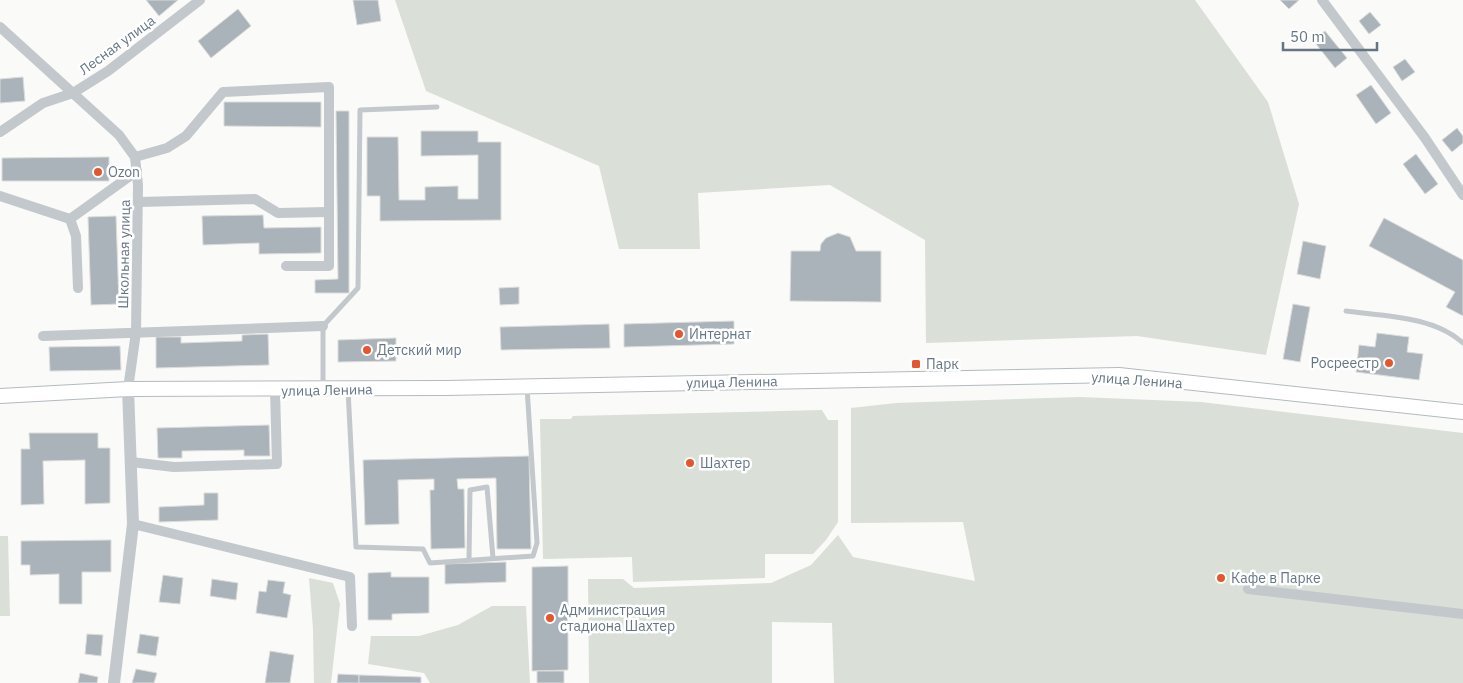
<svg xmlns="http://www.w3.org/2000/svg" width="1463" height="683" font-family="'IBM Plex Sans',sans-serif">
<rect width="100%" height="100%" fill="#fafaf8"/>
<!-- green -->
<g fill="#dadfd7">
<polygon points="395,0 1195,0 1268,102 1299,204 1266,355 1137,336 926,343 925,240 830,185 698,193 700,249 619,249 599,166 426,91"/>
<polygon points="1080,397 1201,402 1463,433 1463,683 834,683 832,623 772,622 772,683 589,683 588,579 623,579 634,588 771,583 811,565 838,535 853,557 975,581 963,522 851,523 851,408 896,403"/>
<polygon points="822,410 828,420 838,420 838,522 826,540 813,554 765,554 765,578 633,582 632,557 543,559 540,419 571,419 573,416"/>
<polygon points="0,536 8,536 10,616 0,616"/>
<polygon points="309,578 333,583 340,604 331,683 314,683 313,629"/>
<polygon points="492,606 526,606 530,683 430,683 424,673 368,664 371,636 419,636 458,625"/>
</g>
<!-- building -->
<g fill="#aab3b9" stroke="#dcdcda">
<polygon points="146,0 178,0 159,16"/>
<polygon points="353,0 378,0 381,21 357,25"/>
<polygon points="1280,0 1299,0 1289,9"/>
<polygon points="238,9 251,26 211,58 198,41"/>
<polygon points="1370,12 1381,25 1369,34 1359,21"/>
<polygon points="1325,31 1347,58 1335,68 1313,40"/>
<polygon points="1405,59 1415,72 1402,81 1393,67"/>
<polygon points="23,77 25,101 0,103 0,79"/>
<polygon points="1371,85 1391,113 1376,124 1356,95"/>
<polygon points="224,102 321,102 321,127 224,126"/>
<polygon points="336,111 349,111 349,293 315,293 315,280 338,279"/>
<polygon points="1457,128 1463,136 1463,143 1452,152 1442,140"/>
<polygon points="421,131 478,131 478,142 501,142 501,220 380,221 380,196 367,196 367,137 398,137 399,200 425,200 425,187 458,186 458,199 478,199 478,155 421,156"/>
<polygon points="1416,154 1438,184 1425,194 1403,164"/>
<polygon points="109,157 109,181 2,181 2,158"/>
<polygon points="263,215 264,228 321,227 321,253 259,254 259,243 203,245 202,216"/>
<polygon points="116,216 119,304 91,305 88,217"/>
<polygon points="1384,218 1463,260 1463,316 1446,307 1455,292 1369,246"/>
<polygon points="838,233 850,237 856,251 881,251 881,302 790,301 791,251 820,251 821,244 826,238"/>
<polygon points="1303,241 1326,246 1320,279 1297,274"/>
<polygon points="519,287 519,304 500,305 499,288"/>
<polygon points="1293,304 1310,307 1300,362 1283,359"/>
<polygon points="734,321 734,344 624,347 624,324"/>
<polygon points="609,324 610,348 501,350 500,327"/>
<polygon points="1377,333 1409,337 1407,352 1423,354 1419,380 1356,372 1359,345 1375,347"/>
<polygon points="268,334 269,365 156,368 156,337 181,337 181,343 242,341 242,335"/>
<polygon points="396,338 396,361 338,362 338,340"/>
<polygon points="120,346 121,370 50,371 49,347"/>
<polygon points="269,425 270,456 244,456 244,450 182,451 182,458 158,458 157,428"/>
<polygon points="29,433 98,433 98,448 110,448 110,503 85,504 85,460 43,461 44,504 21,505 21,449 30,449"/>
<polygon points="529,456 531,549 497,549 496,478 457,479 458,489 464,489 465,548 431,549 430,490 434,490 434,479 398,480 399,524 365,525 363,460"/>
<polygon points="204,493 218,493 218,520 159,522 159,507 204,505"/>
<polygon points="111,540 111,572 82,572 82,604 59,604 59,574 30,575 30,565 21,565 21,541"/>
<polygon points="506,562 506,582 445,584 445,564"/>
<polygon points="568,566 568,670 532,671 532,567"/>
<polygon points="391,572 391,577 429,577 429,613 392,614 392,620 368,620 368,573"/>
<polygon points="163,575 183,578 180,604 159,602"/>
<polygon points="212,579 238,583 236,600 210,596"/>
<polygon points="268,580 285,582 283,593 291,595 287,618 256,613 259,591 266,592"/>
<polygon points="87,634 103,635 101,656 85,654"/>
<polygon points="140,634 159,637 156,656 137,653"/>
<polygon points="270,651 294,655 290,683 265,683"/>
<polygon points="136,669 157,673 154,683 132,683"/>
<rect x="537" y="671" width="27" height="12"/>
<polygon points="80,673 98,677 97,683 78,683"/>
<polygon points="338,674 359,675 359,683 337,683"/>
<polygon points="359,675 421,677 421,683 359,683"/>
</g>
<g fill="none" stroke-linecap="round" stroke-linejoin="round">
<defs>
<polyline id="secondary" points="0,396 128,389 446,388 1119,375 1463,412"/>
</defs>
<!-- secondary casing -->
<use href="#secondary" stroke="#b3babf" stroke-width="16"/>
<!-- service -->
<g stroke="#c3c8cc" stroke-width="5">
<path d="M1346,311C1383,316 1434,316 1463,343"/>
<polyline points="323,386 323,326 358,288 360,110 437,107"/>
<polyline points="348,389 356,547 423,549 430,563 533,556 537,543 527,387"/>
<polyline points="469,560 470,490 487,487 493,558"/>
</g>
<!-- minor -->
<g stroke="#c3c8cc" stroke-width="10">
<polyline points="1322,0 1425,138 1463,195"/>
<polyline points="0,27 119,135 135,157 138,185 136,332 128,389"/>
<polyline points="0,132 43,103 73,93 108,71 200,0"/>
<polyline points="135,157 167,148 186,136 223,92 329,87 329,266 286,266"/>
<polyline points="0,196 70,219 76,236 78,288"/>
<polyline points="139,202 255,199 278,213 328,212"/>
<polyline points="70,219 137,171"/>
<polyline points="43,336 323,326"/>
<polyline points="131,462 174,467 277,464 275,390"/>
<polyline points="133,524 350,577 352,626"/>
<polyline points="1248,589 1463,614"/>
</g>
<!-- tertiary -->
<polyline stroke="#c3c8cc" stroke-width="12" points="114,683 133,524 128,389"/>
<!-- secondary -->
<use href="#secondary" stroke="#fff" stroke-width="14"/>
</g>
<!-- markers -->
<g fill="#e4572e" stroke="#fff" stroke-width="2">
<circle cx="98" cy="172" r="5"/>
<circle cx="679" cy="334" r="5"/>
<circle cx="367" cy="350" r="5"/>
<circle cx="1389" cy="363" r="5"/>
<rect x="911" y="359" width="10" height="10" rx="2.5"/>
<circle cx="690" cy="463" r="5"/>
<circle cx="1221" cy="578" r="5"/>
<circle cx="550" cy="618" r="5"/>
</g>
<g text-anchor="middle" stroke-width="5" stroke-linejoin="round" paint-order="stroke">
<!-- street labels -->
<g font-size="14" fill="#657683" stroke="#fff">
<text transform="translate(117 45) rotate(-36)" y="5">Лесная улица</text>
<text transform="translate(124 254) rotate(-89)" y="5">Школьная улица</text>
<text transform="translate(1137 380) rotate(4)" y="5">улица Ленина</text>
<text transform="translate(732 382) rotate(-1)" y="5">улица Ленина</text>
<text transform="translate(327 390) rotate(-1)" y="5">улица Ленина</text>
</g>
<!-- poi labels -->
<g font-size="14" fill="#657683" stroke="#fff" text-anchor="start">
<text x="108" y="177">Ozon</text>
<text x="689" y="339">Интернат</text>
<text x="377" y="355">Детский мир</text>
<text x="1379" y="368" text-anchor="end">Росреестр</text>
<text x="926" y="369">Парк</text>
<text x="700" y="468">Шахтер</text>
<text x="1231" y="583">Кафе в Парке</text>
<text x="560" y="615">Администрация<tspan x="560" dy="16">стадиона Шахтер</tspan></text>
</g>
</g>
<!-- scale -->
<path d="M1283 42v8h94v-8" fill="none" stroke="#657683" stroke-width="2.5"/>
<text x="1290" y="42" font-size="15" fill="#657683" stroke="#ffffff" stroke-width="4" paint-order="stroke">50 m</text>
</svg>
